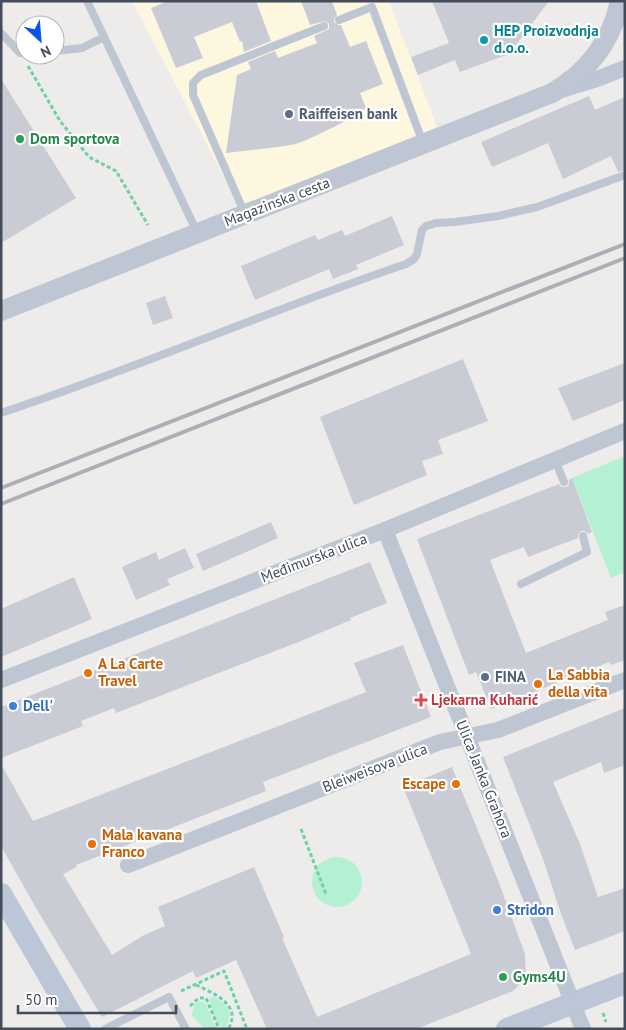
<svg xmlns="http://www.w3.org/2000/svg" width="626" height="1030" font-family="'PT Sans',sans-serif">
<rect width="100%" height="100%" fill="#eeebeb"/>
<!-- commercial -->
<polygon fill="#fdf7e0" points="132,1 389,1 437,127 238,208 229,187"/>
<!-- green -->
<g fill="#b4f1d2">
<polygon points="625,456 625,572 611,578 572,478"/>
<circle cx="337" cy="882" r="25"/>
<path d="M213,996C227,1005 234,1010 226,1027L223,1028C214,1022 212,1009 209,999Z"/>
<path d="M199,1002H204C210,1010 211,1020 217,1029H205L192,1016L194,1004Z"/>
</g>
<!-- building -->
<g fill="#c9ccd4">
<polygon points="168,1 256,1 271,41 244,52 242,41 240,42 232,22 194,37 203,58 176,68 151,8"/>
<polygon points="301,1 332,1 337,15 334,19 334,22 338,25 341,25 350,47 366,41 383,84 360,93 366,108 338,125 311,138 296,144 278,147 226,153 237,75 251,69 248,62 275,51 278,58 317,43 314,36 329,29 329,24 325,21 310,25"/>
<polygon points="432,1 549,1 509,54 460,72 455,60 418,75 411,57 449,43"/>
<polygon points="1,79 76,198 1,243"/>
<polygon points="589,96 595,110 625,97 625,170 618,172 611,156 563,179 548,143 492,167 481,142"/>
<polygon points="392,216 404,245 356,265 358,269 333,279 329,269 255,300 241,266 315,235 318,240 342,230 345,236"/>
<polygon points="165,296 173,318 153,325 146,303"/>
<polygon points="463,359 488,421 438,440 443,454 422,461 427,475 354,505 320,417"/>
<polygon points="625,363 625,400 573,421 558,388"/>
<polygon points="572,478 592,532 588,534 585,531 581,531 578,534 578,538 528,557 524,547 490,560 526,653 608,620 605,612 625,605 625,660 611,665 609,662 491,709 476,672 469,675 417,539 559,484 561,487 566,487 569,485 569,480"/>
<polygon points="271,522 278,538 203,571 196,554"/>
<polygon points="185,548 194,568 167,579 170,585 136,600 122,567 156,552 159,560"/>
<polygon points="370,562 387,603 350,618 351,620 296,643 116,713 114,708 81,721 83,726 1,758 1,707"/>
<polygon points="74,577 92,619 1,657 1,609"/>
<polygon points="403,645 431,717 263,782 266,791 76,865 77,867 63,874 112,955 144,935 165,926 158,907 254,867 284,937 282,938 317,1017 471,954 403,787 452,767 498,880 525,954 526,978 513,991 416,1029 267,1029 236,960 196,978 193,971 102,1017 36,908 1,846 1,764 33,821 366,692 354,663"/>
<polygon points="625,708 625,765 604,773 601,762 553,782 580,844 598,897 625,888 625,931 575,950 561,914 543,859 503,757"/>
</g>
<g fill="none" stroke-linecap="round" stroke-linejoin="round">
<!-- path -->
<g stroke="#6ad1a9" stroke-width="3" stroke-dasharray="4 2.5" stroke-linecap="butt">
<polyline points="28,66 60,121 89,157 116,171 148,225"/>
<polyline points="301,829 326,894"/>
<path d="M196,985C213,993 243,1005 228,1029"/>
<polyline points="181,991 224,971 247,1029"/>
<polyline points="190,1006 199,998 206,998 219,1029"/>
<polyline points="603,1013 606,1022"/>
</g>
<!-- service -->
<g stroke="#bdc6d2" stroke-width="8">
<polyline points="87,1 197,232"/>
<polyline points="339,20 372,7 423,143"/>
<polyline points="1,33 20,53 25,53"/>
<polyline points="55,51 82,48 104,37"/>
<polyline points="245,214 193,95 193,83 201,75 324,26"/>
<path d="M1,413C138,368 270,310 406,264L414,259L417,254L422,230L426,226L436,223L455,222L498,216L537,207L625,175"/>
<polyline points="555,460 564,482"/>
<polyline points="521,584 587,552 583,536"/>
<polyline points="105,1029 169,997 186,1029"/>
</g>
<!-- minor -->
<g stroke="#bdc6d2" stroke-width="16">
<polyline points="561,90 597,79 625,68"/>
<polyline points="385,530 583,1029"/>
<polyline points="1,680 385,530 625,431"/>
<polyline points="128,865 440,742 498,730 625,680"/>
</g>
<!-- tertiary -->
<path stroke="#bdc6d2" stroke-width="20" d="M1,311L552,93C587,73 612,41 620,1"/>
<!-- secondary -->
<g stroke="#bbc6d7" stroke-width="22">
<polyline points="1,894 80,1029"/>
<polyline points="507,1029 625,983"/>
</g>
<!-- rail -->
<g stroke="#adafb6" stroke-width="4">
<polyline points="1,488 625,244"/>
<polyline points="1,504 625,258"/>
</g>
</g>
<!-- markers -->
<circle fill="#0f9aa8" stroke="#fff" stroke-width="2" cx="484" cy="40" r="5"/>
<g fill="#5c6f8a" stroke="#fff" stroke-width="2">
<circle cx="289" cy="114" r="5"/>
<circle cx="485" cy="677" r="5"/>
</g>
<g fill="#2e9e5b" stroke="#fff" stroke-width="2">
<circle cx="20" cy="139" r="5"/>
<circle cx="503" cy="977" r="5"/>
</g>
<g fill="#e8710a" stroke="#fff" stroke-width="2">
<circle cx="88" cy="673" r="5"/>
<circle cx="538" cy="684" r="5"/>
<circle cx="456" cy="784" r="5"/>
<circle cx="92" cy="844" r="5"/>
</g>
<path fill="#e0444e" stroke="#fff" stroke-width="2" d="M418.5 692.5h5v5h5v5h-5v5h-5v-5h-5v-5h5z"/>
<g fill="#3f7fe0" stroke="#fff" stroke-width="2">
<circle cx="13" cy="706" r="5"/>
<circle cx="497" cy="910" r="5"/>
</g>
<g text-anchor="middle" stroke-width="4.5" stroke-linejoin="round" paint-order="stroke">
<!-- culture labels -->
<g font-size="15" font-weight="bold" fill="#0d838f" stroke="#fff" text-anchor="start">
<text x="494" y="36">HEP Proizvodnja<tspan x="494" dy="17">d.o.o.</tspan></text>
</g>
<!-- service labels -->
<g font-size="15" font-weight="bold" fill="#4e5e75" stroke="#fff" text-anchor="start">
<text x="299" y="119">Raiffeisen bank</text>
<text x="495" y="682">FINA</text>
</g>
<!-- leisure labels -->
<g font-size="15" font-weight="bold" fill="#27864d" stroke="#fff" text-anchor="start">
<text x="30" y="144">Dom sportova</text>
<text x="513" y="982">Gyms4U</text>
</g>
<!-- street labels -->
<g font-size="15" fill="#424c5a" stroke="#fff">
<text transform="translate(277 202) rotate(-21)" y="5">Magazinska cesta</text>
<text transform="translate(314 558) rotate(-21)" y="5">Međimurska ulica</text>
<text transform="translate(375 768) rotate(-21)" y="5">Bleiweisova ulica</text>
<text transform="translate(484 779) rotate(68)" y="5">Ulica Janka Grahora</text>
</g>
<!-- food labels -->
<g font-size="15" font-weight="bold" fill="#c56008" stroke="#fff" text-anchor="start">
<text x="98" y="669">A La Carte<tspan x="98" dy="17">Travel</tspan></text>
<text x="548" y="680">La Sabbia<tspan x="548" dy="17">della vita</tspan></text>
<text x="446" y="789" text-anchor="end">Escape</text>
<text x="102" y="840">Mala kavana<tspan x="102" dy="17">Franco</tspan></text>
</g>
<!-- health labels -->
<g font-size="15" font-weight="bold" fill="#be3a42" stroke="#fff" text-anchor="start">
<text x="431" y="705">Ljekarna Kuharić</text>
</g>
<!-- shop labels -->
<g font-size="15" font-weight="bold" fill="#366cbe" stroke="#fff" text-anchor="start">
<text x="23" y="711">Dell'</text>
<text x="507" y="915">Stridon</text>
</g>
</g>
<!-- border -->
<rect width="626" height="1030" fill="none" stroke="#424c5a" stroke-width="5"/>
<!-- north arrow -->
<g transform="translate(40 40) rotate(154)"><circle r="24" fill="#ffffff" stroke="#b3b7bd"/>
<path d="M0-4L9 19L0 12L-9 19Z" fill="#0b54e8"/>
<text y="-8" font-size="14" font-weight="bold" text-anchor="middle" fill="#424c5a">N</text>
</g>
<!-- scale -->
<path d="M18 1005v8h158v-8" fill="none" stroke="#424c5a" stroke-width="2.5"/>
<text x="25" y="1005" font-size="15" fill="#424c5a" stroke="#ffffff" stroke-width="4" paint-order="stroke">50 m</text>
</svg>
